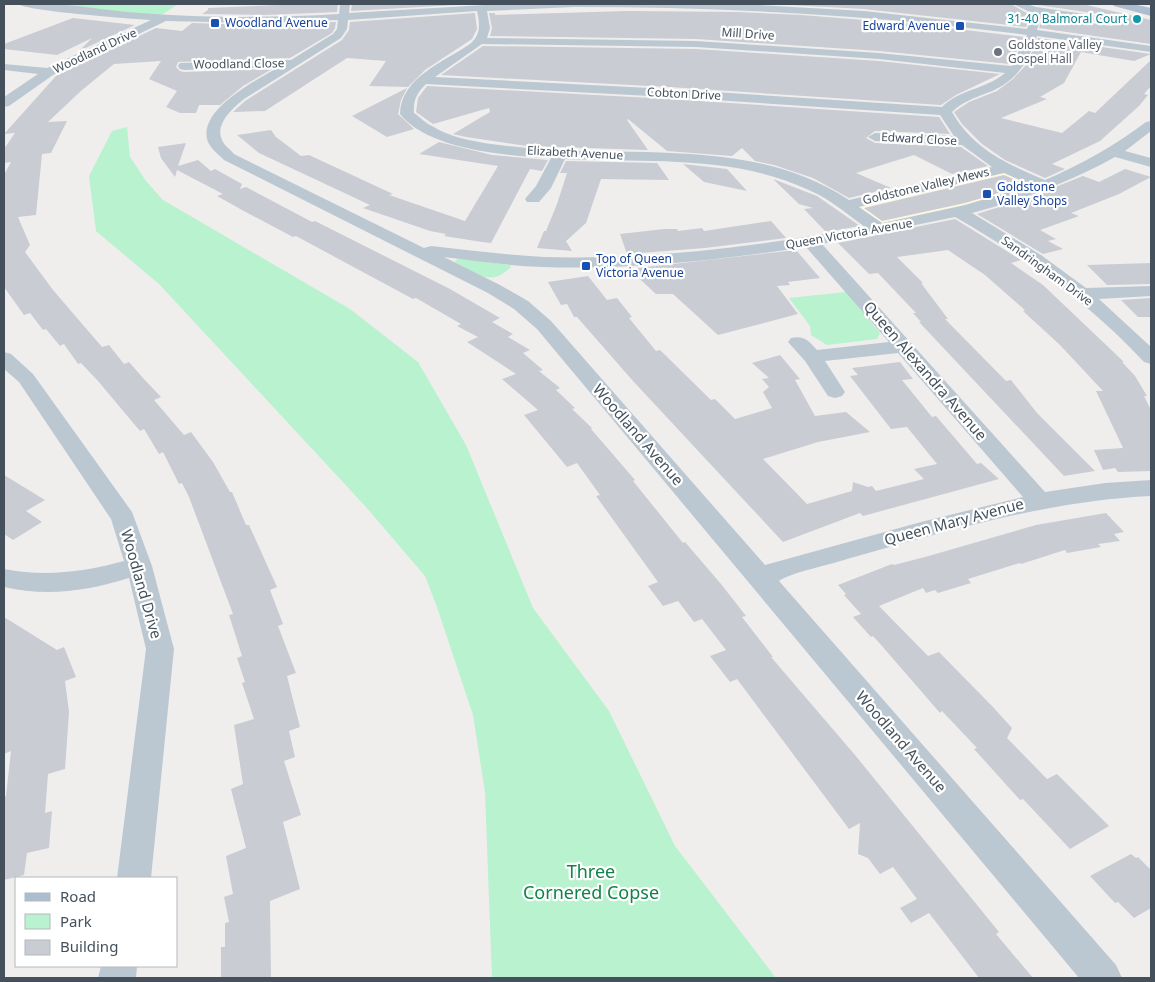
<svg xmlns="http://www.w3.org/2000/svg" width="1155" height="982" font-family="'Noto Sans',sans-serif">
<rect width="100%" height="100%" fill="#f0eded"/>
<!-- commercial -->
<polygon fill="#fdf6e4" points="1003,170 1026,182 1024,188 955,209 886,225 856,207"/>
<!-- green -->
<g fill="#b8f2ce">
<polygon points="51,4 178,4 160,16"/>
<polygon points="127,127 130,157 146,181 163,200 350,309 418,362 466,445 533,608 609,711 675,846 776,978 492,978 485,792 473,715 437,607 425,576 366,507 159,284 96,231 89,176 112,131"/>
<path d="M459,258L510,265L511,267C491,287 477,274 456,263L455,261Z"/>
<polygon points="846,292 880,333 877,339 827,345 811,335 810,326 789,298"/>
</g>
<!-- building -->
<g fill="#c9ccd3">
<polygon points="301,4 338,4 337,12 264,15 202,14 208,10 208,8"/>
<polygon points="352,4 474,4 351,11"/>
<polygon points="770,4 1011,4 1030,15 1026,27 864,9"/>
<polygon points="1032,4 1082,4 1151,20 1151,44 1039,28 1043,16 1112,26 1119,20 1112,16"/>
<polygon points="627,11 737,12 801,15 914,24 1024,37 1010,64 879,51 696,39 490,36 492,28 489,13 495,13 495,15"/>
<polygon points="475,13 477,29 472,39 425,70 408,87 369,86 386,61 347,58 265,111 233,112 245,101 342,40 349,30 350,22"/>
<polygon points="73,18 135,25 79,51 92,38 57,55 4,49 4,44"/>
<polygon points="336,22 335,28 332,33 290,58 178,62 176,67 180,71 184,72 272,69 243,86 220,105 199,105 196,113 180,113 166,107 177,91 149,79 161,61 114,64 82,90 48,122 67,121 51,153 42,154 36,215 18,217 30,245 25,252 53,290 102,347 109,345 124,364 129,362 143,378 161,397 154,400 184,435 191,432 213,462 230,492 232,492 246,525 249,525 277,587 270,590 283,624 278,626 296,673 287,676 300,727 289,731 295,757 284,761 301,815 283,822 300,889 270,901 271,978 221,978 221,947 225,947 225,923 229,922 224,897 233,894 226,856 246,848 231,789 243,784 234,725 254,719 242,683 245,682 237,658 242,656 229,615 233,614 189,497 182,483 179,484 163,452 159,454 144,429 140,431 98,381 81,363 78,364 64,344 60,346 46,329 43,330 30,313 24,315 4,287 4,175 11,162 4,163 4,149 15,133 4,134 56,76 156,28 182,31 192,23 256,25"/>
<polygon points="1038,38 1151,54 1134,61 1081,52 1064,83 1040,97 1047,99 1001,118 1062,133 1089,111 1095,113 1151,60 1151,86 1144,94 1148,95 1139,106 1100,141 1052,164 1065,169 1045,178 1005,160 982,144 962,124 954,112 969,102 997,91 1013,79 1026,65"/>
<polygon points="483,46 696,49 879,61 1000,74 956,95 941,105 669,87 441,75"/>
<polygon points="427,86 669,99 939,117 950,134 875,131 866,138 875,143 961,147 988,166 952,174 914,155 856,173 891,188 849,198 813,178 774,165 755,161 742,148 732,156 667,151 628,119 627,120 648,150 527,146 466,137 453,134 490,112 489,108 433,124 416,112 418,98"/>
<polygon points="407,88 401,100 398,114 414,129 387,137 352,116"/>
<polygon points="271,130 276,137 301,156 309,155 393,194 389,195 465,221 498,166 419,154 439,142 492,155 548,160 542,171 530,169 491,243 482,242 444,236 446,234 430,231 363,208 370,205 259,153 237,135"/>
<polygon points="186,143 178,166 198,160 211,171 215,169 242,184 240,189 246,187 297,214 312,222 315,221 450,289 500,318 492,322 513,334 508,337 530,350 523,353 543,370 539,371 560,388 556,390 575,408 572,409 592,428 591,429 635,480 633,481 683,543 685,542 721,584 746,616 742,617 773,657 771,657 855,755 999,932 996,934 1033,978 979,978 929,913 911,923 900,908 917,899 893,867 880,874 868,858 858,854 860,823 849,829 737,679 730,682 710,656 726,650 702,619 694,622 678,601 663,606 648,586 658,582 596,496 600,495 577,463 567,467 524,415 538,410 502,379 516,374 467,342 478,337 457,326 461,324 416,298 413,299 296,236 293,237 242,210 217,196 223,194 177,170 175,177 161,158 158,147"/>
<polygon points="566,161 657,163 669,180 601,179 586,223 566,241 572,251 537,248 544,231 546,231 557,204 567,173 560,173"/>
<polygon points="683,164 727,169 747,191 704,182"/>
<polygon points="1125,169 1151,177 1119,194 1071,213 1079,216 1040,230 1056,239 1048,241 1063,249 1043,254 977,214 1028,198 1083,176 1099,182"/>
<polygon points="1004,175 1026,185 965,203 882,221 864,208"/>
<polygon points="773,179 817,196 860,226 826,232 804,209 813,208 799,204"/>
<polygon points="955,219 1021,260 1011,263 1043,285 1124,362 1122,362 1135,376 1147,396 1144,396 1151,410 1151,471 1118,472 1115,468 1103,470 1094,450 1123,448 1096,391 1103,391 1060,345 1023,311 1025,310 985,275 948,250 897,257 923,283 921,283 948,319 945,319 1006,381 1011,380 1037,413 1095,471 1064,476 919,322 921,322 913,313 916,313 878,273 869,274 838,243"/>
<polygon points="771,221 786,238 705,248 627,254 620,234 664,229 677,229 678,231 702,228 704,231"/>
<polygon points="796,250 820,278 788,282 790,285 777,286 798,314 718,335 673,294 656,294 629,269"/>
<polygon points="1151,263 1151,284 1107,285 1087,265"/>
<polygon points="588,276 607,300 617,298 632,317 629,318 656,351 660,350 711,400 715,399 735,419 772,408 763,392 769,387 762,379 769,378 752,363 780,355 800,379 795,380 815,416 846,412 870,432 818,442 763,459 807,504 852,491 853,482 868,487 872,486 876,491 924,479 914,469 937,464 907,427 891,429 850,376 858,375 852,368 900,362 913,379 902,380 932,417 936,416 977,464 981,463 999,479 863,516 860,513 783,542 633,381 577,317 574,317 567,304 561,305 548,282"/>
<polygon points="1151,298 1151,317 1138,317 1121,300"/>
<polygon points="4,475 45,500 26,511 42,522 13,540 4,534"/>
<polygon points="1106,513 1124,532 1114,534 1120,541 1098,544 1101,547 1067,553 1065,550 1021,564 1020,563 968,579 971,583 938,593 935,590 926,593 923,588 879,606 928,656 939,652 992,706 1012,728 1007,738 1047,779 1057,774 1109,826 1070,849 1023,799 1020,800 974,749 977,748 942,711 940,713 882,646 873,636 871,637 853,617 861,614 844,595 846,594 838,585 892,564 894,565 925,557 1036,525"/>
<polygon points="4,617 57,650 64,647 76,677 65,681 69,712 65,769 48,774 45,813 52,811 49,848 27,853 24,875 4,880 4,797 6,796 11,751 4,754"/>
<polygon points="1131,854 1136,858 1138,857 1151,870 1151,908 1134,918 1118,902 1115,903 1090,876"/>
</g>
<g fill="none" stroke-linecap="round" stroke-linejoin="round">
<!-- minor -->
<g fill="#bcc8d1" fill-rule="evenodd">
<path d="M18,4C58,1 100,10 140,13C206,18 272,18 339,14L340,4H350L349,13L502,4H742L864,11L1027,29L1032,15L1030,12L1013,4H1027L1036,7L1112,18L1117,21L1112,24L1042,14L1037,30L1151,46V52L1037,36C1028,64 1014,83 987,93C974,98 962,102 952,112C973,149 1007,164 1045,180C1082,164 1114,146 1146,122L1151,121V131L1125,151L1151,158V167L1115,157C1070,182 1022,200 972,213L1041,255L1086,288L1151,286V296L1099,299L1151,347V364L1144,362C1089,303 1025,257 955,217L822,244L1045,492L1105,483L1151,480V496C1047,501 947,531 847,559C833,564 789,573 779,581L1116,965L1122,978H1079L537,329L514,309L488,293L224,160C219,155 211,149 208,142C196,110 257,80 279,67L184,70L180,69L178,66L180,63L291,60L333,34L337,29L338,20L256,23L166,21L53,75L9,106L4,107V97L38,74L4,70V64L47,68L151,20C133,19 26,11 18,4ZM574,7C726,7 876,15 1027,35L1011,66L879,53L696,41L487,38L490,28L487,11ZM477,11C480,25 481,34 470,44C444,62 401,77 400,114C428,150 509,156 551,158L536,186L525,199L527,202H539L551,188L565,159C648,163 734,154 811,191C831,200 847,214 865,227C759,246 652,260 544,257C506,255 469,250 431,246L424,248L234,154C231,150 225,146 223,142C213,125 233,108 244,99L341,38L347,29L348,20ZM482,44L696,47L879,59L1005,73C987,89 960,89 942,107L669,89L435,77ZM426,84L669,97L940,115L954,136L875,133L868,137L875,141L962,145L992,167L849,200C754,137 634,158 527,148C498,145 457,142 432,126C425,123 420,117 414,113C413,100 417,93 426,84ZM1004,173L1031,185L965,205L882,223L859,207ZM806,247L889,342L817,350C809,341 804,335 791,338L788,342L805,361L828,396L835,398L842,396L845,392L825,361L898,353L1023,497L921,522L765,565L551,321L528,301L500,285L444,257C477,261 510,266 543,267C631,270 719,260 806,247Z"/>
<path d="M4,352L11,354L33,374L132,512L152,566L174,649L151,878H117L146,649L129,578C87,591 47,597 4,587V569C45,577 84,572 124,561L111,519L19,382L4,369Z"/>
<polygon points="101,966 137,966 136,978 98,978"/>
</g>
<!-- major -->
<polygon fill="#abbdcf" fill-rule="evenodd" points="1112,4 1132,4 1151,8 1151,16 1114,6"/>
</g>
<!-- markers -->
<circle fill="#0f9aa8" stroke="#fff" stroke-width="2" cx="1137" cy="19" r="5"/>
<g fill="#1a4fb4" stroke="#fff" stroke-width="2">
<rect x="210" y="18" width="10" height="10" rx="2.5"/>
<rect x="955" y="21" width="10" height="10" rx="2.5"/>
<rect x="982" y="189" width="10" height="10" rx="2.5"/>
<rect x="581" y="261" width="10" height="10" rx="2.5"/>
</g>
<circle fill="#6b7280" stroke="#fff" stroke-width="2" cx="998" cy="52" r="5"/>
<g text-anchor="middle" stroke-width="4.5" stroke-linejoin="round" paint-order="stroke">
<!-- far-culture labels -->
<g font-size="12" fill="#0d838f" stroke="#fff" text-anchor="end">
<text x="1127" y="23">31-40 Balmoral Court</text>
</g>
<!-- far-transit labels -->
<g font-size="12" fill="#164399" stroke="#fff" text-anchor="start">
<text x="225" y="27">Woodland Avenue</text>
<text x="950" y="30" text-anchor="end">Edward Avenue</text>
<text x="997" y="191">Goldstone<tspan x="997" dy="14">Valley Shops</tspan></text>
<text x="596" y="263">Top of Queen<tspan x="596" dy="14">Victoria Avenue</tspan></text>
</g>
<!-- far-street labels -->
<g font-size="12" fill="#44515c" stroke="#fff">
<text transform="translate(748 34) rotate(4)" y="4">Mill Drive</text>
<text transform="translate(95 51) rotate(-25)" y="4">Woodland Drive</text>
<text transform="translate(239 64) rotate(-1)" y="4">Woodland Close</text>
<text transform="translate(684 94) rotate(3)" y="4">Cobton Drive</text>
<text transform="translate(919 139) rotate(3)" y="4">Edward Close</text>
<text transform="translate(575 153) rotate(3)" y="4">Elizabeth Avenue</text>
<text transform="translate(926 186) rotate(-13)" y="4">Goldstone Valley Mews</text>
<text transform="translate(849 234) rotate(-10)" y="4">Queen Victoria Avenue</text>
<text transform="translate(1047 271) rotate(36)" y="4">Sandringham Drive</text>
</g>
<!-- far-worship labels -->
<g font-size="12" fill="#5b616d" stroke="#fff" text-anchor="start">
<text x="1008" y="49">Goldstone Valley<tspan x="1008" dy="14">Gospel Hall</tspan></text>
</g>
<!-- street labels -->
<g font-size="15" fill="#44515c" stroke="#fff">
<text transform="translate(925 371) rotate(49)" y="5">Queen Alexandra Avenue</text>
<text transform="translate(638 435) rotate(49)" y="5">Woodland Avenue</text>
<text transform="translate(954 522) rotate(-15)" y="5">Queen Mary Avenue</text>
<text transform="translate(141 584) rotate(74)" y="5">Woodland Drive</text>
<text transform="translate(901 742) rotate(49)" y="5">Woodland Avenue</text>
</g>
<!-- near-park labels -->
<g font-size="18" fill="#108348" stroke="#fff">
<text x="591" y="878">Three<tspan x="591" dy="21">Cornered Copse</tspan></text>
</g>
</g>
<!-- border -->
<rect width="1155" height="982" fill="none" stroke="#44515c" stroke-width="10"/>
<!-- legend -->
<rect x="15" y="877" width="162" height="90" fill="#ffffff" stroke="#b4b9be"/>
<rect x="25" y="893" width="25" height="8" fill="#abbdcf" stroke="#b4b9be"/>
<text x="60" y="902" font-size="15" fill="#44515c">Road</text>
<rect x="25" y="914" width="25" height="15" fill="#b8f2ce" stroke="#b4b9be"/>
<text x="60" y="927" font-size="15" fill="#44515c">Park</text>
<rect x="25" y="940" width="25" height="15" fill="#c9ccd3" stroke="#b4b9be"/>
<text x="60" y="952" font-size="15" fill="#44515c">Building</text>
</svg>
